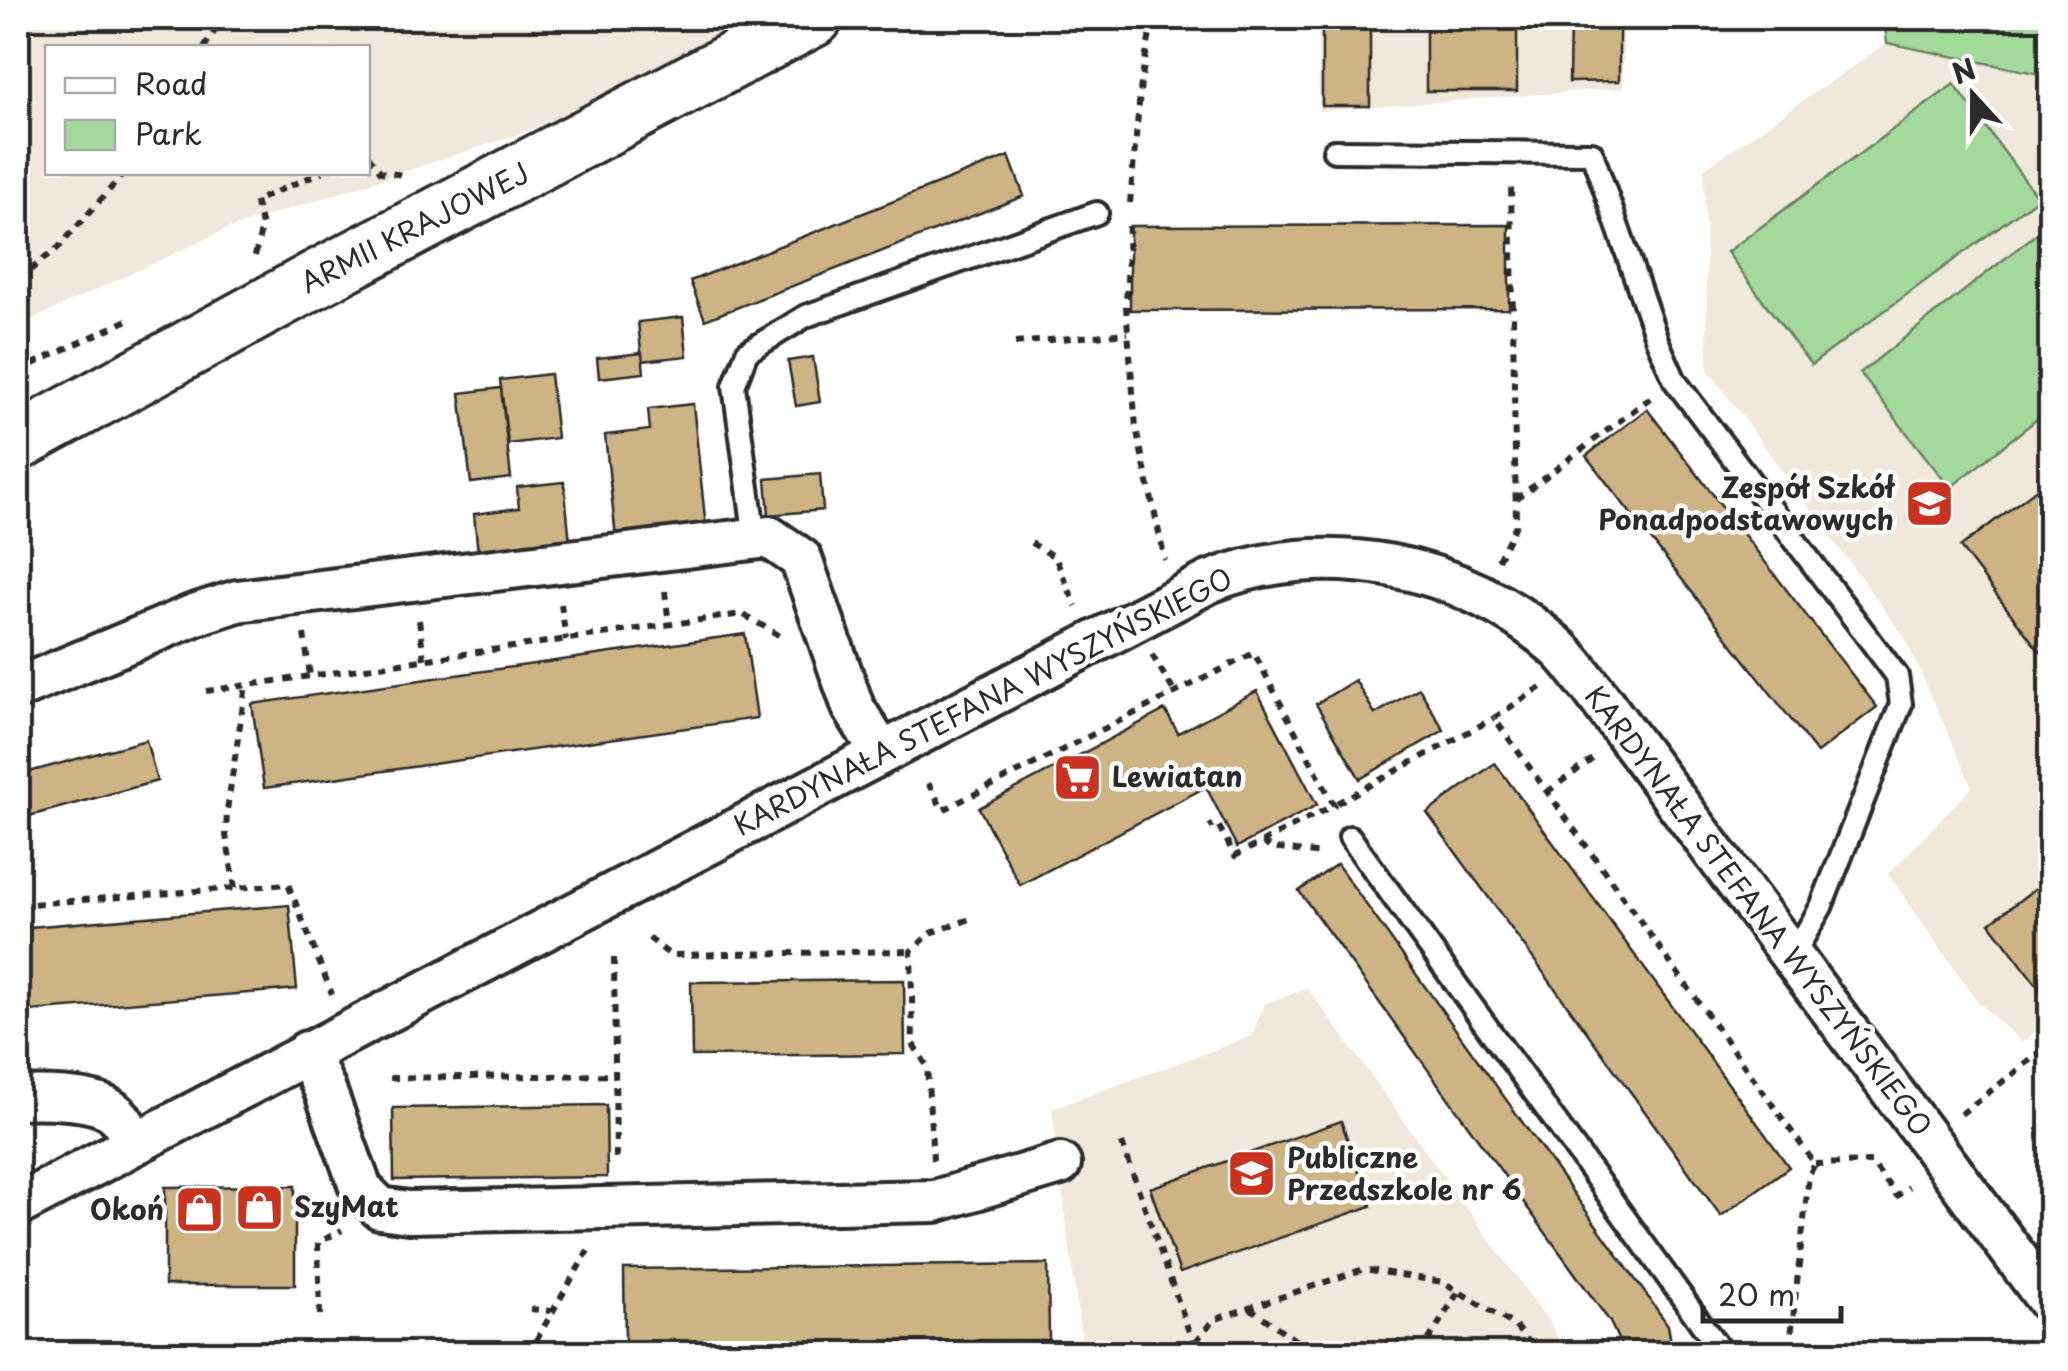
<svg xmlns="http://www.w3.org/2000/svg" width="2068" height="1371" font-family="'Playpen Sans',sans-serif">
<rect width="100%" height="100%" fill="#fff"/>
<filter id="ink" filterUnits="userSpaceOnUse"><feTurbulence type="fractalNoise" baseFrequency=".01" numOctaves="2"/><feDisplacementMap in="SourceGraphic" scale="20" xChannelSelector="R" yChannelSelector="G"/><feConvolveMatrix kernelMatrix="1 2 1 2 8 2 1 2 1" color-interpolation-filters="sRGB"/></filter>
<g filter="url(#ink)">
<!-- built -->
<g fill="#f0e8da" fill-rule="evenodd">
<path d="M18,18H752L589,108L501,140L225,230L18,326ZM48,48H368V172H48Z"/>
<polygon points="1318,18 1623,18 1623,88 1319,111"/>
<polygon points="1887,43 2050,76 2050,1021 2022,1042 1978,1002 1888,874 1972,787 1905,638 1708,370 1704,169"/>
<polygon points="1308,988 1551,1325 1565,1353 1083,1353 1052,1109 1252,1036 1264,1004"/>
</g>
<!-- green -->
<g fill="#a4d99c" stroke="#688264" stroke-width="2.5">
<polygon points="1884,18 2050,18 2050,76 1887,43"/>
<polygon points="1954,84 2038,198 1811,365 1727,252"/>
<polygon points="2050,223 2050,409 1950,488 1860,373"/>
</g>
<!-- building -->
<g fill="#ceb384" stroke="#2b2b2b" stroke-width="2.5">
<rect x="1322" y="18" width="48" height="88"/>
<rect x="1426" y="18" width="91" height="73"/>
<polygon points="1570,18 1619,18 1619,81 1569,82"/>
<polygon points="1009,156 1024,196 705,320 690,281"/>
<polygon points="1509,225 1509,309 1130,310 1130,226"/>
<polygon points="683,317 687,356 642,361 638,322"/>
<polygon points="642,353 644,373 599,378 597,358"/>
<polygon points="813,357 820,402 796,406 788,361"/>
<polygon points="550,374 557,438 508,444 500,380"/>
<polygon points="501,388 511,478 471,483 460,393"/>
<polygon points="693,404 706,528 616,538 605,435 650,430 648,409"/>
<polygon points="1647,409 1877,707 1817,753 1586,456"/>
<polygon points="820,474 823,510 769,515 766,479"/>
<polygon points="2050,479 2050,644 2040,652 1960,547"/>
<polygon points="564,482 570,543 478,553 474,514 519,508 517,487"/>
<polygon points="745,634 757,718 264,788 252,704"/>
<polygon points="1355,680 1375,714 1419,688 1444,730 1360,779 1316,704"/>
<polygon points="1257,691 1317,805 1237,847 1206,787 1020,885 979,808 1165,710 1178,733"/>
<polygon points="146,740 157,781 18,819 18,775"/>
<polygon points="1495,763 1789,1167 1721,1216 1427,813"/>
<polygon points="1337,864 1668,1325 1673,1354 1625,1354 1610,1322 1299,891"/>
<polygon points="2050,877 2050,992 2045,996 1990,923"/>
<polygon points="289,905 297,989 18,1012 18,928"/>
<polygon points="904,980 905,1054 692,1056 691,982"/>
<polygon points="606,1105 607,1177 394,1180 393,1108"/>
<polygon points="1341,1121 1371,1206 1180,1273 1150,1188"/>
<polygon points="295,1186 295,1285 165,1285 165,1187"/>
<polygon points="1048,1264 1049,1340 625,1345 624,1269"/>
</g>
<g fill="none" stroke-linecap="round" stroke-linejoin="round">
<defs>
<g id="lane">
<polyline points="1334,151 1592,153 1657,340 1675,381 1897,676 1901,704 1821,907 1792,957"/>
<polyline points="755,539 734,386 747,352 806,316 1097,213"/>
<polyline points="1350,837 1723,1354"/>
</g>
<g id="street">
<polyline points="18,688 194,615 237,601 769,537 801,559 853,707 881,752"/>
<polyline points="307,1052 325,1090 361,1189 380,1208 409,1212 935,1201 1060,1164"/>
<path d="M18,1098C43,1097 90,1097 111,1110C123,1117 128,1131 133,1142"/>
<path d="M18,1205L1209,582C1323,536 1463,563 1556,646C1569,657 1579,673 1591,687L2050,1303"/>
</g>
<polyline id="secondary" points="18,442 316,279 814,18"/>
</defs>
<!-- lane casing -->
<use href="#lane" stroke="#2b2b2b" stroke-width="28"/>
<!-- street casing -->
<use href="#street" stroke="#2b2b2b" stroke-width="48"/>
<!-- secondary casing -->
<use href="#secondary" stroke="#2b2b2b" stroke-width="62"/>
<!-- path -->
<g stroke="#2b2b2b" stroke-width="6" stroke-dasharray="8 8" stroke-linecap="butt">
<polyline points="204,48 223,18"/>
<polyline points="368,156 381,172 404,175"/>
<polyline points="1130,203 1141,82 1153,18"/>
<polyline points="1129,226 1126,307 1136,428 1165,560"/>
<polyline points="255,256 262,226 255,201 322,172"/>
<polyline points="18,280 59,247 125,172"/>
<polyline points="1015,343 1128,333"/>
<polyline points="18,371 130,319"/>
<polyline points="1516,499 1650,398"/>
<polyline points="1031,543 1055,557 1076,606"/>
<polyline points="1498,560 1516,525 1511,182"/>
<polyline points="665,591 669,625"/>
<polyline points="561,604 566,640"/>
<polyline points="419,620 424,659"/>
<polyline points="304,634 310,676"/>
<polyline points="1152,655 1175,693"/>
<polyline points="1541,687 1494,718 1815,1164 1809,1175 1789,1354"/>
<polyline points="206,691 742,614 784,638"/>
<polyline points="928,783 943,810 1254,653 1334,805 1235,856 1217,823 1209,827"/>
<polyline points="1547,792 1594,758"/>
<polyline points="1337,803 1494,718"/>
<polyline points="1263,842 1270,848 1324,854"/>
<polyline points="235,888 226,835 227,810 246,685"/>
<polyline points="18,905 288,884 332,994"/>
<polyline points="649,938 670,955 911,951"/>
<polyline points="614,958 616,1165"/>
<polyline points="390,1078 616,1075"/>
<polyline points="1961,1114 2050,1045"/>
<polyline points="1122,1143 1193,1343"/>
<polyline points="933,1160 927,1066 913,1044 911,951 931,933 976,917"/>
<polyline points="1815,1164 1871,1162 1897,1196 1909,1187"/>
<polyline points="1250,1308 1315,1354"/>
<polyline points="530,1309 551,1311"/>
<polyline points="320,1315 318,1243 342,1230"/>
<polyline points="528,1354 588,1251"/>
<polyline points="1186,1354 1213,1320 1364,1269 1443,1282 1514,1325 1539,1354"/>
<polyline points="1420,1354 1459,1291"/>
</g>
<!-- lane -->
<use href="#lane" stroke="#fff" stroke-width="20"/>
<!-- street -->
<use href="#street" stroke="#fff" stroke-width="40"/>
<!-- secondary -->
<use href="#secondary" stroke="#fff" stroke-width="55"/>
</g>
</g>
<!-- icons -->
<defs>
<symbol id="school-square" viewBox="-11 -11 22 22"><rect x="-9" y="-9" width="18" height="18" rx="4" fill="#c8321e" stroke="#fff"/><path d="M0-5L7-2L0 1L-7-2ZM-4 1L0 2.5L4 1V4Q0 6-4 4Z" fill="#fff"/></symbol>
<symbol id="supermarket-square" viewBox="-11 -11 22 22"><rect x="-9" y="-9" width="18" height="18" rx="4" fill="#c8321e" stroke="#fff"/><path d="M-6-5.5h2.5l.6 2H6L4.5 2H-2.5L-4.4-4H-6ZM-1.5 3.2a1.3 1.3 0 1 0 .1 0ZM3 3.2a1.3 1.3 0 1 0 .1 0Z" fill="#fff"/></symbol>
<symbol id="shop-square" viewBox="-11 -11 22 22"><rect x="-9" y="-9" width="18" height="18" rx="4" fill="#c8321e" stroke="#fff"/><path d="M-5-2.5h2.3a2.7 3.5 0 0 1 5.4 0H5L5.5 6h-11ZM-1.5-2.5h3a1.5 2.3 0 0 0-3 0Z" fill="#fff"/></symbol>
</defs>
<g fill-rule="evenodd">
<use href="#school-square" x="1902" y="476" width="55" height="55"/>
<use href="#supermarket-square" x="1050" y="750" width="55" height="55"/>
<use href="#school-square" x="1224" y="1146" width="55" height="55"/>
<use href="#shop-square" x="232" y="1180" width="55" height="55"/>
<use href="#shop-square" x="172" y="1182" width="55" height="55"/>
</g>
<g text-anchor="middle" stroke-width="9" stroke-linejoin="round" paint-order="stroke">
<!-- street labels -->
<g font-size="28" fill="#2b2b2b" stroke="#fff">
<text transform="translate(415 228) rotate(-27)" y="10">ARMII KRAJOWEJ</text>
<text transform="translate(983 702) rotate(-27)" y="10">KARDYNAŁA STEFANA WYSZYŃSKIEGO</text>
<text transform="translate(1758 911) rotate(53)" y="10">KARDYNAŁA STEFANA WYSZYŃSKIEGO</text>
</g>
<!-- poi labels -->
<g font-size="28" font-weight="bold" fill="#2b2b2b" stroke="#fff" text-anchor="start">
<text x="1894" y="498" text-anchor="end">Zespół Szkół<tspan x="1894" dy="32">Ponadpodstawowych</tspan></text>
<text x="1112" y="787">Lewiatan</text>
<text x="1287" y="1168">Publiczne<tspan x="1287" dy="32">Przedszkole nr 6</tspan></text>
<text x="294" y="1217">SzyMat</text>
<text x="164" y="1220" text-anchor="end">Okoń</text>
</g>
</g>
<!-- margin -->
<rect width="2068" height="1371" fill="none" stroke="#fff" stroke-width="60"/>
<rect x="30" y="30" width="2008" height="1311" fill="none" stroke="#2b2b2b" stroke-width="4" filter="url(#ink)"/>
<!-- legend -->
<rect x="45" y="45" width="325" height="130" fill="#ffffff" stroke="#aaaaaa" stroke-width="2.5"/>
<rect x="65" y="78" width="50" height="15" fill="#ffffff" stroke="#aaaaaa" stroke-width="2.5"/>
<text x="135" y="95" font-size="30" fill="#2b2b2b">Road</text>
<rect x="65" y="120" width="50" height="30" fill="#a4d99c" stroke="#aaaaaa" stroke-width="2.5"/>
<text x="135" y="145" font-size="30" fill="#2b2b2b">Park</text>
<!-- north arrow -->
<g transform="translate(1973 95) rotate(339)" stroke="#ffffff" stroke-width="8" paint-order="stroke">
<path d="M0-8L18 38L0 25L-18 38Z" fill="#2b2b2b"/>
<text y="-15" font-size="28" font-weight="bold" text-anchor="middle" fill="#2b2b2b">N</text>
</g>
<!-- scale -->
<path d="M1703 1306v15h138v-15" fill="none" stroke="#2b2b2b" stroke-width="5"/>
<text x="1718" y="1306" font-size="30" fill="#2b2b2b" stroke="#ffffff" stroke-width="8" paint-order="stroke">20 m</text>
</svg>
